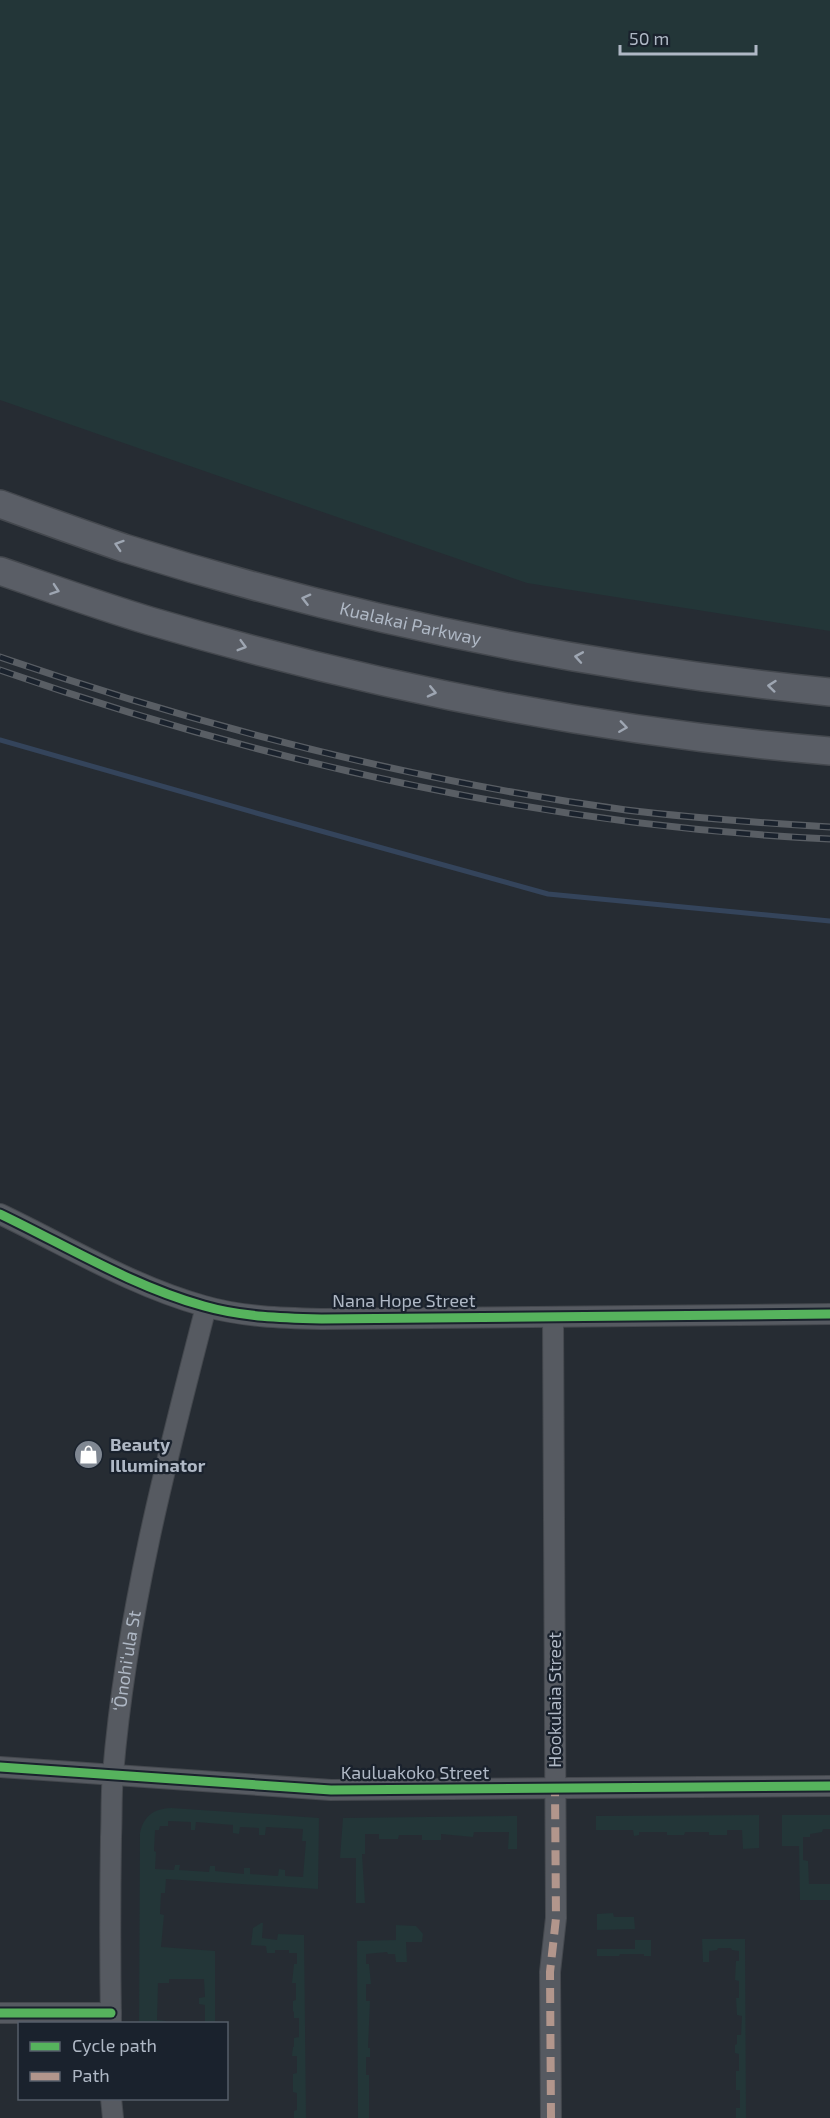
<svg xmlns="http://www.w3.org/2000/svg" width="830" height="2118" font-family="'Exo 2',sans-serif">
<rect width="100%" height="100%" fill="#262c33"/>
<!-- green -->
<g fill="#233638" fill-rule="evenodd">
<polygon points="0,0 830,0 830,631 527,583 0,400"/>
<path d="M171,1808L319,1818L318,1889L166,1879L165,1893H161L160,1914L164,1915L161,1947L215,1951V2023H205V2005L199,2004V1998L205,1997L204,1979H169V1983H158L157,2020L166,2021V2023H139L140,1833C144,1815 154,1809 171,1808ZM168,1821L191,1822V1830H195L196,1822L233,1825V1833L239,1834L240,1827L259,1828V1835H265L266,1827L303,1829L302,1841H306L303,1877L285,1876V1870L279,1869L278,1876L250,1874V1868H244V1874L215,1871V1866H210L209,1872L179,1870L180,1865H175L174,1870L155,1869L156,1852L154,1851L155,1830H159L160,1826H168Z"/>
<polygon points="759,1815 759,1848 743,1849 742,1830 727,1830 727,1835 709,1835 709,1832 685,1832 684,1835 667,1835 667,1832 639,1832 639,1835 634,1836 633,1830 596,1830 596,1816"/>
<polygon points="782,1815 830,1815 830,1829 823,1829 822,1832 810,1834 810,1837 803,1837 803,1860 808,1861 809,1884 830,1884 830,1900 800,1900 799,1846 782,1846"/>
<polygon points="517,1816 517,1849 508,1849 509,1832 474,1832 473,1837 441,1834 441,1840 422,1840 422,1835 399,1835 398,1839 379,1839 379,1834 365,1834 365,1854 362,1854 365,1903 356,1903 356,1858 340,1858 343,1818"/>
<polygon points="613,1913 614,1917 634,1917 635,1929 597,1930 597,1914"/>
<polygon points="261,1923 263,1923 262,1938 277,1940 278,1934 304,1935 306,2118 294,2118 294,2111 297,2110 297,2093 293,2092 293,2074 297,2073 297,2056 292,2056 293,2047 294,2047 294,2038 299,2037 299,2018 294,2018 294,2012 293,2011 293,2001 296,2000 296,1983 292,1983 294,1964 297,1964 297,1953 289,1953 289,1950 275,1950 275,1953 267,1953 266,1946 251,1945 253,1928"/>
<polygon points="396,1925 416,1926 423,1934 422,1942 406,1942 407,1962 396,1962 395,1954 388,1954 387,1952 366,1954 366,1964 369,1964 371,1984 366,1984 366,2001 370,2001 368,2048 370,2048 370,2057 366,2057 366,2075 369,2075 369,2118 358,2118 357,1941 396,1940"/>
<polygon points="702,1939 745,1939 746,2118 736,2118 736,2108 740,2108 740,2090 736,2090 736,2071 739,2071 739,2054 735,2053 735,2045 737,2044 737,2035 741,2035 742,2016 737,2015 736,1998 739,1998 739,1981 735,1980 736,1961 739,1961 739,1951 732,1950 731,1948 718,1948 717,1950 709,1951 709,1962 703,1962"/>
<polygon points="635,1940 651,1940 651,1956 644,1956 644,1954 620,1954 619,1956 597,1956 597,1949 635,1949"/>
</g>
<g fill="none" stroke-linecap="round" stroke-linejoin="round">
<!-- stream -->
<polyline stroke="#34445b" stroke-width="5" points="0,740 274,818 548,894 830,921"/>
<defs>
<g id="street">
<path d="M0,1214C67,1246 132,1286 204,1306C242,1317 283,1318 322,1319L830,1314"/>
<polyline points="0,1767 331,1790 830,1786"/>
<polyline points="0,2013 111,2013"/>
<path id="s1" d="M111,2024C110,1961 110,1899 111,1837C112,1816 111,1795 113,1774C126,1615 166,1461 206,1307"/>
<polyline points="111,2098 113,2118"/>
<polyline points="551,2118 550,1972 556,1918 553,1317"/>
</g>
<g id="secondary">
<path id="s2" d="M0,504C41,519 83,534 124,548C353,620 592,668 830,692"/>
<path d="M0,571C50,588 100,606 150,621C372,686 600,732 830,751"/>
</g>
</defs>
<!-- street casing -->
<use href="#street" stroke="#44484e" stroke-width="22"/>
<!-- secondary casing -->
<use href="#secondary" stroke="#44484e" stroke-width="30"/>
<!-- street -->
<use href="#street" stroke="#565a61" stroke-width="20"/>
<!-- secondary -->
<use href="#secondary" stroke="#5a5e66" stroke-width="27"/>
<defs>
<g id="rail">
<path d="M0,657C204,727 412,781 626,810C694,818 762,823 830,827"/>
<path d="M0,670C267,763 547,826 830,839"/>
</g>
</defs>
<!-- rail casing -->
<use href="#rail" stroke="#595e64" stroke-width="7"/>
<!-- rail -->
<use href="#rail" stroke="#1a222d" stroke-width="4.5" stroke-dasharray="14" stroke-linecap="butt"/>
<!-- quiet -->
<polyline stroke="#b2968c" stroke-width="8" stroke-dasharray="15 8" stroke-linecap="butt" points="551,2118 550,1972 556,1918 555,1789"/>
<defs>
<g id="cycleway">
<path d="M0,1214C67,1246 132,1286 204,1306C242,1317 283,1318 322,1319L830,1314"/>
<polyline points="0,1767 331,1790 830,1786"/>
<polyline points="0,2013 111,2013"/>
</g>
</defs>
<!-- cycleway casing -->
<use href="#cycleway" stroke="#1a222d" stroke-width="13"/>
<!-- cycleway -->
<use href="#cycleway" stroke="#56b35d" stroke-width="9"/>
</g>
<!-- one-way arrows -->
<defs><path id="oneway-chevron" d="M-2-3.5L2.5 0L-2 3.5" fill="none" stroke-width="1.6" stroke-linecap="round" stroke-linejoin="round" transform="scale(1.5)"/></defs>
<g stroke="#9ea6b2">
<use href="#oneway-chevron" transform="translate(119 545) rotate(-162)"/>
<use href="#oneway-chevron" transform="translate(55 590) rotate(19)"/>
<use href="#oneway-chevron" transform="translate(306 599) rotate(-166)"/>
<use href="#oneway-chevron" transform="translate(242 646) rotate(16)"/>
<use href="#oneway-chevron" transform="translate(579 657) rotate(-170)"/>
<use href="#oneway-chevron" transform="translate(772 686) rotate(-174)"/>
<use href="#oneway-chevron" transform="translate(432 692) rotate(13)"/>
<use href="#oneway-chevron" transform="translate(623 727) rotate(8)"/>
</g>
<!-- icons -->
<defs>
<symbol id="shop-disc" viewBox="-11 -11 22 22"><circle r="9.5" fill="#7f8792" stroke="#1a222d"/><path d="M-5-2.5h2.3a2.7 3.5 0 0 1 5.4 0H5L5.5 6h-11ZM-1.5-2.5h3a1.5 2.3 0 0 0-3 0Z" fill="#fff"/></symbol>
</defs>
<g fill-rule="evenodd">
<use href="#shop-disc" x="72" y="1438" width="33" height="33"/>
</g>
<g text-anchor="middle" stroke-width="4.5" stroke-linejoin="round" paint-order="stroke">
<!-- street labels -->
<g font-size="18" fill="#afb8c5" stroke="#1a222d">
<text dy="6" stroke="none"><textPath href="#s2" startOffset="428">Kualakai Parkway</textPath></text>
<text x="404" y="1307">Nana Hope Street</text>
<text dy="6" stroke="none"><textPath href="#s1" startOffset="364">‘Ōnohi‘ula St</textPath></text>
<text transform="translate(555 1700) rotate(-90)" y="6">Hookulaia Street</text>
<text x="415" y="1779">Kauluakoko Street</text>
</g>
<!-- poi labels -->
<g font-size="18" font-weight="bold" fill="#afb8c5" stroke="#1a222d" text-anchor="start">
<text x="110" y="1451">Beauty<tspan x="110" dy="21">Illuminator</tspan></text>
</g>
</g>
<!-- legend -->
<rect x="18" y="2022" width="210" height="78" fill="#1a222d" stroke="#565e6a" stroke-width="1.5"/>
<rect x="30" y="2042" width="30" height="9" fill="#56b35d" stroke="#565e6a" stroke-width="1.5"/>
<text x="72" y="2052" font-size="18" fill="#afb8c5">Cycle path</text>
<rect x="30" y="2072" width="30" height="9" fill="#b2968c" stroke="#565e6a" stroke-width="1.5"/>
<text x="72" y="2082" font-size="18" fill="#afb8c5">Path</text>
<!-- scale -->
<path d="M620 45v9h136v-9" fill="none" stroke="#afb8c5" stroke-width="3"/>
<text x="629" y="45" font-size="18" fill="#afb8c5" stroke="#1a222d" stroke-width="4.5" paint-order="stroke">50 m</text>
</svg>
